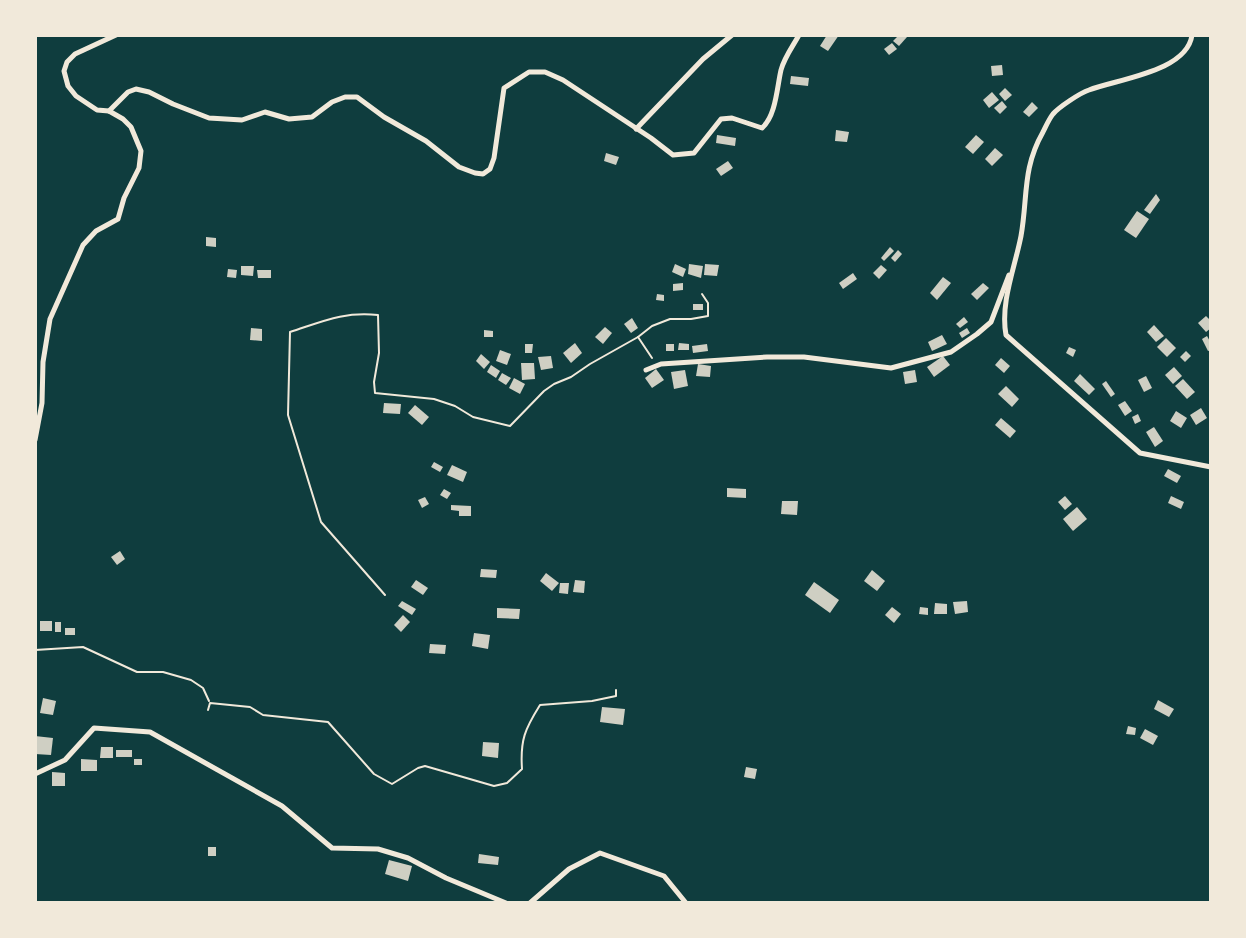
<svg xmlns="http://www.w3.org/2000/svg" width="1246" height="938" font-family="'Noto Serif',serif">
<rect width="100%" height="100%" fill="#0f3d3e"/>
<!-- building -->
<g fill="#cfcfc3">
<polygon points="827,35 839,35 828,51 820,46"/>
<polygon points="899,35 904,35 907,37 899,46 893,41"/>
<polygon points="892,43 897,49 889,55 884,49"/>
<polygon points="1002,65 1003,75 992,76 991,66"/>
<polygon points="791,76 809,78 808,86 790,84"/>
<polygon points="1005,88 1012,95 1005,101 999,94"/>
<polygon points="992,92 999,100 989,108 983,100"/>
<polygon points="1002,101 1007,107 1000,114 994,108"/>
<polygon points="1032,102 1038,108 1029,117 1023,112"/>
<polygon points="836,130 849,132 847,142 835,141"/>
<polygon points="717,135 736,138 735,146 716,143"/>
<polygon points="976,135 984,142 973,154 965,147"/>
<polygon points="995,148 1003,155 992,166 985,159"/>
<polygon points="606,153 619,157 616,165 604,161"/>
<polygon points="728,161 733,168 721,176 716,169"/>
<polygon points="1156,194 1160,200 1150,214 1144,210"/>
<polygon points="1137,211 1149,219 1136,238 1124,230"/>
<polygon points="206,237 216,238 216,247 206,246"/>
<polygon points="890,247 894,251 884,261 881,258"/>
<polygon points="898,250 902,254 895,262 891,258"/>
<polygon points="675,264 686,269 683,277 672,272"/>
<polygon points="689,264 703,266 701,278 688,274"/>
<polygon points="705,264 719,265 717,276 704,275"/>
<polygon points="881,265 887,270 879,279 873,273"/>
<polygon points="241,266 254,266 253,276 241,275"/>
<polygon points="228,269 237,270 236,278 227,277"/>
<polygon points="257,270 271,270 271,278 258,278"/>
<polygon points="853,273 857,279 843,289 839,283"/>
<polygon points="943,277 951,283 937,300 930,293"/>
<polygon points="683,283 683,290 673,291 673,284"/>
<polygon points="983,283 989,288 977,300 971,294"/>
<polygon points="657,294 664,295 664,301 656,300"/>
<rect x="693" y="304" width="10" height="6"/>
<polygon points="1206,316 1211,321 1211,328 1206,332 1198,323"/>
<polygon points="964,317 968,322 960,328 956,324"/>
<polygon points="632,318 638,328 631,333 624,324"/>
<polygon points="1154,325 1164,336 1156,342 1147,332"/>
<polygon points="605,327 612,333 603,344 595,337"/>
<polygon points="251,328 262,329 262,341 250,340"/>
<polygon points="967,328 970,333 962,338 959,333"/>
<polygon points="484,330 493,331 493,337 484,337"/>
<polygon points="942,335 947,344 932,351 928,342"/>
<polygon points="1207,336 1211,343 1211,350 1208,351 1202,339"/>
<polygon points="1166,338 1176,348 1167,357 1157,347"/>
<polygon points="575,343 582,353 571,363 563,353"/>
<polygon points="679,343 689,344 689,350 678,350"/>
<polygon points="525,344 533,344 532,353 525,353"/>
<rect x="666" y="344" width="8" height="7"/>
<polygon points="707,344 708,351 693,353 692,346"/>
<polygon points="1069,347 1076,350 1073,357 1066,353"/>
<polygon points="500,350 511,354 507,365 496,361"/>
<polygon points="1186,351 1191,356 1185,362 1180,357"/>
<polygon points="481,354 490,362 484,369 476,361"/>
<polygon points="551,356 553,368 541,370 538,357"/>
<polygon points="943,356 950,365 934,377 927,367"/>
<polygon points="1001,358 1010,366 1004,373 995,365"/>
<polygon points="521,363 534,363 535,379 522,380"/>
<polygon points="698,364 711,366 710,377 696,376"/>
<polygon points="491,365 500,371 496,378 487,372"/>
<polygon points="1174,367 1182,376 1173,384 1165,375"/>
<polygon points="656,369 664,380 652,388 645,378"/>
<polygon points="685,370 688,386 674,389 671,372"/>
<polygon points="915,370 917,382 905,384 903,372"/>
<polygon points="502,373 511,378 506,385 498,380"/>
<polygon points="1080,374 1095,389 1089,395 1074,381"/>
<polygon points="1146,376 1152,388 1144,392 1138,380"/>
<polygon points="514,378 525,384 520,394 509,388"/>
<polygon points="1183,379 1195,392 1187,399 1175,386"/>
<polygon points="1106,381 1115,394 1111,397 1102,384"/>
<polygon points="1006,386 1019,399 1012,407 998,394"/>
<polygon points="1125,401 1132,411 1125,416 1118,405"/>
<polygon points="384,403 401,404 400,414 383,413"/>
<polygon points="415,405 429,417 422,425 408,413"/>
<polygon points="1201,408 1207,418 1196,425 1190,415"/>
<polygon points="1176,411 1187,418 1181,428 1170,421"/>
<polygon points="1138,414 1141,421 1135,424 1132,417"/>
<polygon points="1001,418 1016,431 1010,438 995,425"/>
<polygon points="1154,427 1163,441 1155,447 1146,432"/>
<polygon points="434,462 443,467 440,472 431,467"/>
<polygon points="452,465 467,472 463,482 447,475"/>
<polygon points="1168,469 1181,476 1177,483 1164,476"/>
<polygon points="727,488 746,489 746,498 727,497"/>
<polygon points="444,489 451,493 447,499 440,495"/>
<polygon points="1065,496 1072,504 1065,510 1058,502"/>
<polygon points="1171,496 1184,502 1181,509 1168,503"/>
<polygon points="425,497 429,504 422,508 418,500"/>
<polygon points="782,501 798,501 797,515 781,514"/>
<polygon points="451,505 471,506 471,516 459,516 459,511 451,510"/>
<polygon points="1077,507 1087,519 1073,531 1063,519"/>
<polygon points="120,551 125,559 117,565 111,557"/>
<polygon points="481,569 497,570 496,578 480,577"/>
<polygon points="872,570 885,581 877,591 864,581"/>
<polygon points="546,573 559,583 552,591 540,581"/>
<polygon points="416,580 428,588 423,595 411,587"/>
<polygon points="575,580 585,581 584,593 573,592"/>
<polygon points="814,582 839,600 830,613 805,595"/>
<polygon points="560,583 569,583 568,594 559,593"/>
<polygon points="402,601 416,609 412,615 398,606"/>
<polygon points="967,601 968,612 955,614 953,602"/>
<polygon points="935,603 947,604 947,614 934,614"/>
<polygon points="892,607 901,614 894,623 885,615"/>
<polygon points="920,607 928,608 928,615 919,614"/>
<polygon points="497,608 520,609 519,619 497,618"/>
<polygon points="403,615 410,622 401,632 394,625"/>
<rect x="40" y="621" width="12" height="10"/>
<rect x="55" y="622" width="6" height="10"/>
<rect x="65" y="628" width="10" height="7"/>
<polygon points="474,633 490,635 488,649 472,646"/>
<polygon points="430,644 446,645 445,654 429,653"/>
<polygon points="43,698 56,701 53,715 40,713"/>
<polygon points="1158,700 1174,709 1169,717 1154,709"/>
<polygon points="602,707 625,709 623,725 600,722"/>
<polygon points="1128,726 1136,728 1135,735 1126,734"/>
<polygon points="1145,729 1158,736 1153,745 1140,738"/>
<polygon points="35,736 53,738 51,755 35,754"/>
<polygon points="483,742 499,743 498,758 482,756"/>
<polygon points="101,747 113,747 113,758 100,758"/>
<rect x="116" y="750" width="16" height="7"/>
<polygon points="81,759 97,760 97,771 81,771"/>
<rect x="134" y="759" width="8" height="6"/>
<polygon points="746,767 757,769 755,779 744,777"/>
<polygon points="52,772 65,773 65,786 52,786"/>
<rect x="208" y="847" width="8" height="9"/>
<polygon points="479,854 499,857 498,865 478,863"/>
<polygon points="389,860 412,866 408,881 385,874"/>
</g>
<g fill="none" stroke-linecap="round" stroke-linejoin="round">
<!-- path -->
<g stroke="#f1e9da" stroke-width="2">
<polyline points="652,358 638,337 652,326 670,319 691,319 708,316 708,303 702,294"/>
<path d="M385,595L321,522L288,415L290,332C321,322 344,311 378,315L379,353L374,382L375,393L434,399L455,406L473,417L510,426L544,391L554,384L571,377L590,364L638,337"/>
<polyline points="35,650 83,647 137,672 163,672 191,680 203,688 209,701"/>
<path d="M208,710L210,703L250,707L263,715L328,722L374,774L392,784L418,768L425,766L494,786L507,783L522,769C520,740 525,729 540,705L592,701L616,696V690"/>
</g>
<!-- minor -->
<g stroke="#f1e9da" stroke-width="5">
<path d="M1192,35C1187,72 1117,79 1089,90C1080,93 1059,107 1053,114C1049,119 1046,126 1043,132C1022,169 1028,197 1021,236C1015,267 1000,303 1006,335L1140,453L1211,467"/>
<path d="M109,111L128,92L136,89L149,92L173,104L209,118L242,120L265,112L289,119L312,117L332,102L345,97H357L384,117L426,141L459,167L475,173L483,174L490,169L494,158L504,88L529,72H545L563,80L651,138L673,155L694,153L721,119L732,118L762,128C776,116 777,87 781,70C784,58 793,46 799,35"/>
<polyline points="636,129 703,59 732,35"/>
<polyline points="646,370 661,364 767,357 804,357 891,368 951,352 977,334 991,322 1009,275"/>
<polyline points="35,440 42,403 43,362 50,319 83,245 96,231 118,219 124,198 139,168 141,151 131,127 123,119 109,111 97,110 76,96 68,86 64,71 67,62 75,54 116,35"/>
<polyline points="35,774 65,760 94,728 150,732 282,806 332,848 378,849 408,858 446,878 506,903"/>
<polyline points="530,903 569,869 600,853 664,876 686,903"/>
</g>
</g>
<!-- border -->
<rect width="1246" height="938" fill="none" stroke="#f1e9da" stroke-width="74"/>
</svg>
